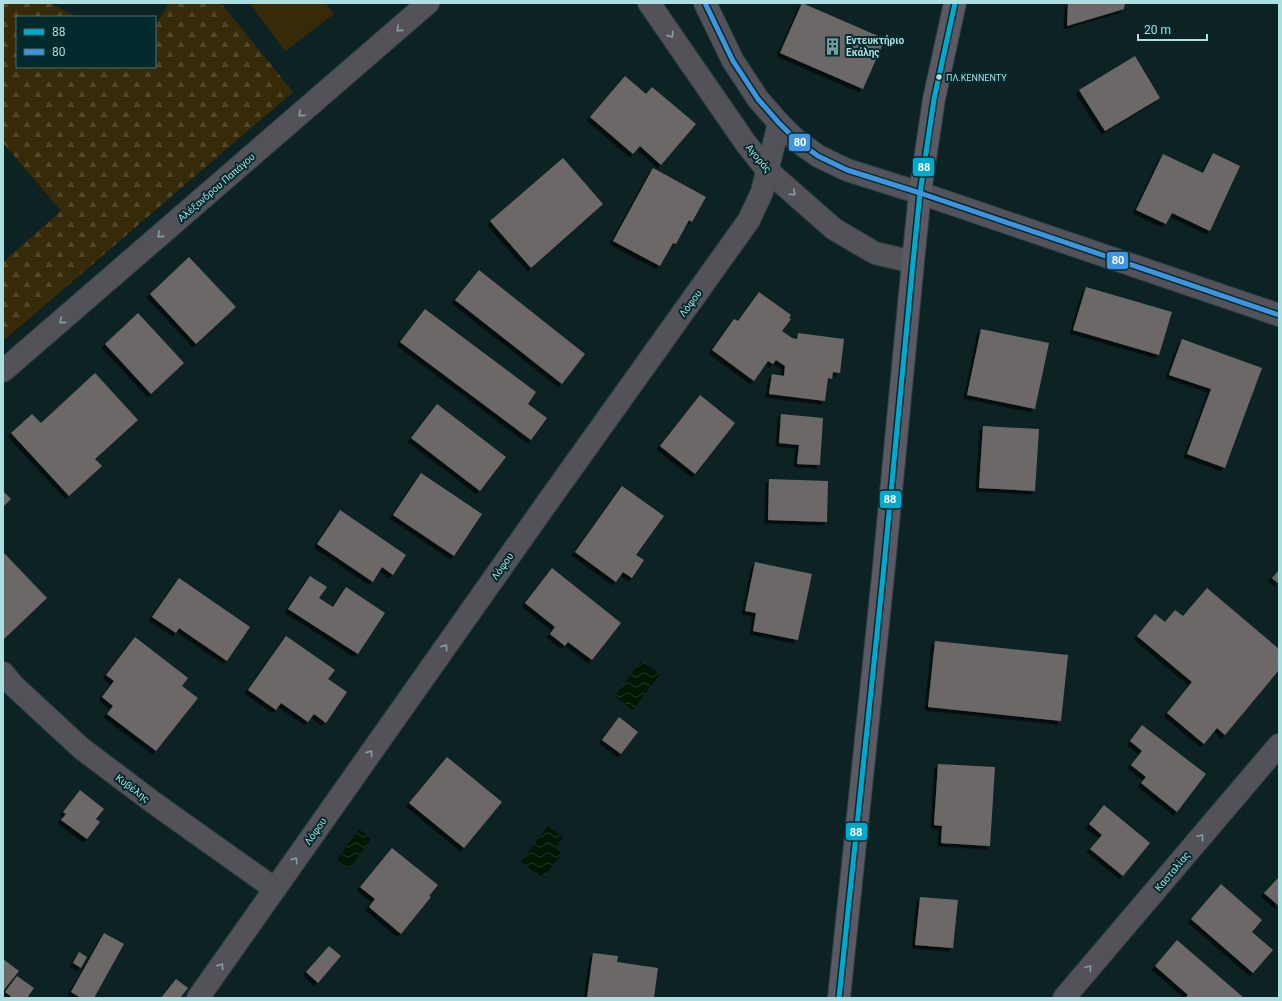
<svg xmlns="http://www.w3.org/2000/svg" width="1282" height="1001" font-family="Roboto,sans-serif">
<defs>
<pattern id="forest-firs" width="22" height="20" patternUnits="userSpaceOnUse"><rect width="22" height="20" fill="#372a08"/><path d="M5 1l3.5 6h-7zM16 11l3.5 6h-7z" fill="#51482c"/></pattern>
<pattern id="water-waves" width="16" height="10" patternUnits="userSpaceOnUse"><rect width="16" height="10" fill="#021603"/><path d="M0 5q4-4 8 0t8 0" fill="none" stroke="#243727"/></pattern>
<filter id="shadow"><feDropShadow dx="-3.5" dy="3.5" stdDeviation="0" flood-color="#0009"/></filter>
</defs>
<rect width="100%" height="100%" fill="#0d2223"/>
<!-- forest -->
<polygon fill="url(#forest-firs)" points="3,3 50,3 77,17 17,17 17,67 155,67 155,26 169,3 221,3 293,92 3,341 3,262 61,211 3,143"/>
<!-- park -->
<polygon fill="#372a08" points="249,3 325,3 334,14 285,51"/>
<!-- water -->
<g fill="url(#water-waves)">
<polygon points="641,661 660,674 633,710 615,696"/>
<polygon points="548,826 563,837 555,848 562,853 543,878 521,862"/>
<polygon points="359,829 371,839 349,869 337,860"/>
</g>
<!-- building -->
<g fill="#6d6868" filter="url(#shadow)">
<polygon points="802,3 885,39 863,89 780,53"/>
<polygon points="1068,3 1125,3 1124,9 1067,26"/>
<polygon points="1135,56 1160,98 1105,131 1079,90"/>
<polygon points="625,76 646,94 652,87 696,124 661,165 640,146 633,154 590,117"/>
<polygon points="1213,153 1240,166 1210,231 1172,213 1166,224 1136,210 1163,154 1203,173"/>
<polygon points="563,158 603,204 531,268 490,221"/>
<polygon points="653,168 706,197 692,222 689,220 676,244 673,243 660,266 613,241"/>
<polygon points="189,257 236,307 196,344 150,294"/>
<polygon points="479,270 585,354 562,384 455,300"/>
<polygon points="1086,287 1172,312 1159,355 1073,330"/>
<polygon points="759,292 791,315 789,318 791,319 782,331 792,338 797,339 798,333 844,339 840,373 833,372 832,379 828,378 825,401 769,394 772,374 784,376 785,366 776,360 773,364 768,361 754,381 712,350 734,319 738,321"/>
<polygon points="425,309 536,392 528,404 547,418 531,440 400,342"/>
<polygon points="138,313 184,363 151,394 105,344"/>
<polygon points="981,329 1049,343 1035,409 967,395"/>
<polygon points="1182,339 1262,368 1225,468 1187,454 1211,389 1169,375"/>
<polygon points="95,373 138,420 95,459 102,466 69,496 11,433 32,414 41,423"/>
<polygon points="700,395 735,423 695,474 660,446"/>
<polygon points="437,404 506,457 480,491 411,438"/>
<polygon points="781,414 823,418 820,465 797,464 799,445 779,443"/>
<polygon points="983,426 1039,429 1035,491 979,488"/>
<polygon points="421,473 482,514 454,556 393,515"/>
<polygon points="769,479 828,481 827,522 768,520"/>
<polygon points="622,486 664,516 636,555 644,560 632,578 623,572 616,582 575,552"/>
<polygon points="3,491 11,499 3,507"/>
<polygon points="340,510 406,555 393,575 382,567 373,582 317,544"/>
<polygon points="3,552 47,598 3,640"/>
<polygon points="755,562 812,574 798,640 753,631 756,613 745,611"/>
<polygon points="552,568 621,623 592,660 568,642 565,646 550,634 555,627 525,603"/>
<polygon points="1279,570 1279,584 1272,578"/>
<polygon points="310,576 327,587 319,598 333,607 346,587 385,613 358,654 288,609"/>
<polygon points="179,578 250,627 227,661 179,628 176,633 152,617"/>
<polygon points="1207,588 1279,649 1279,670 1225,735 1217,728 1204,744 1167,713 1192,682 1137,636 1155,614 1165,622 1175,610 1183,616"/>
<polygon points="286,636 335,670 328,679 347,692 326,723 314,714 308,722 281,703 276,710 248,690"/>
<polygon points="135,637 188,678 182,686 198,698 156,751 107,714 113,706 102,697 114,681 106,675"/>
<polygon points="935,641 1068,655 1061,721 928,707"/>
<polygon points="619,717 638,732 621,754 602,740"/>
<polygon points="1142,725 1206,774 1177,812 1141,783 1146,777 1131,765 1142,751 1130,741"/>
<polygon points="447,757 502,802 464,848 409,803"/>
<polygon points="938,764 995,767 990,846 941,843 942,826 934,825"/>
<polygon points="80,790 104,809 96,819 100,822 87,839 61,820 66,814 63,812"/>
<polygon points="1104,805 1150,843 1123,876 1090,849 1102,835 1089,824"/>
<polygon points="392,848 438,885 429,896 431,897 401,934 369,907 375,899 360,887"/>
<polygon points="1279,877 1279,906 1264,893"/>
<polygon points="1221,884 1262,920 1252,932 1273,950 1253,973 1191,919"/>
<polygon points="920,897 958,900 953,948 915,945"/>
<polygon points="104,933 124,944 94,998 81,998 71,992"/>
<polygon points="1177,940 1244,998 1185,998 1188,995 1155,966"/>
<polygon points="329,946 341,956 318,983 306,972"/>
<polygon points="79,952 87,957 81,968 73,963"/>
<polygon points="593,953 618,956 617,962 658,968 654,998 587,998"/>
<polygon points="3,959 19,971 3,991"/>
<polygon points="17,976 34,988 27,998 13,998 5,992"/>
<polygon points="176,979 188,988 180,998 161,998"/>
</g>
<g fill="none" stroke-linecap="round" stroke-linejoin="round">
<defs>
<g id="minor">
<polyline points="649,3 747,145 768,171 834,229 875,253 913,262"/>
<polyline points="705,3 733,61 758,99 779,123 796,140 818,156 847,170 920,193 1279,315"/>
<polyline points="3,371 428,3"/>
<polyline points="3,673 14,686 81,748 154,803 275,889"/>
<polyline points="198,998 542,510 749,220 762,192 779,123"/>
<polyline points="1064,998 1279,745"/>
</g>
<polyline id="major" points="839,998 883,576 913,262 920,193 934,99 955,3"/>
</defs>
<!-- minor casing -->
<use href="#minor" stroke="#283f40" stroke-width="24"/>
<!-- major casing -->
<use href="#major" stroke="#283f40" stroke-width="24"/>
<!-- minor -->
<use href="#minor" stroke="#545259" stroke-width="22"/>
<!-- major -->
<use href="#major" stroke="#5b5963" stroke-width="22"/>
<defs>
<polyline id="bus-1" points="839,998 883,576 913,262 920,193 934,99 955,3"/>
<polyline id="bus-2" points="705,3 733,61 758,99 779,123 796,140 818,156 847,170 920,193 1279,315"/>
</defs>
<!-- bus-1 casing -->
<use href="#bus-1" stroke="#032a2d" stroke-width="8"/>
<!-- bus-2 casing -->
<use href="#bus-2" stroke="#032a2d" stroke-width="8"/>
<!-- bus-1 -->
<use href="#bus-1" stroke="#00a9ce" stroke-width="5"/>
<!-- bus-2 -->
<use href="#bus-2" stroke="#4094de" stroke-width="5"/>
</g>
<!-- one-way arrows -->
<defs><path id="oneway-chevron" d="M-2-3.5L2.5 0L-2 3.5" fill="none" stroke-width="1.6" stroke-linecap="round" stroke-linejoin="round"/></defs>
<g stroke="#84a0a4">
<use href="#oneway-chevron" transform="translate(399 29) rotate(139)"/>
<use href="#oneway-chevron" transform="translate(671 35) rotate(55)"/>
<use href="#oneway-chevron" transform="translate(301 114) rotate(139)"/>
<use href="#oneway-chevron" transform="translate(793 193) rotate(42)"/>
<use href="#oneway-chevron" transform="translate(160 235) rotate(139)"/>
<use href="#oneway-chevron" transform="translate(62 321) rotate(139)"/>
<use href="#oneway-chevron" transform="translate(445 647) rotate(-55)"/>
<use href="#oneway-chevron" transform="translate(370 753) rotate(-55)"/>
<use href="#oneway-chevron" transform="translate(1201 837) rotate(-50)"/>
<use href="#oneway-chevron" transform="translate(295 860) rotate(-55)"/>
<use href="#oneway-chevron" transform="translate(221 966) rotate(-55)"/>
<use href="#oneway-chevron" transform="translate(1089 968) rotate(-50)"/>
</g>
<!-- icons -->
<defs>
<symbol id="building-bare" viewBox="-9 -9 18 18"><path d="M-4-6H4V6H1V3H-1V6H-4ZM-2.5-4.3h1.7v1.8h-1.7ZM.8-4.3h1.7v1.8H.8ZM-2.5-1h1.7V.8h-1.7ZM.8-1h1.7V.8H.8Z" fill="#749d9f" stroke="#032a2d" stroke-width="2.5" paint-order="stroke"/></symbol>
</defs>
<g fill-rule="evenodd">
<use href="#building-bare" x="820" y="34" width="25" height="25"/>
</g>
<!-- markers -->
<circle fill="#acdfe2" stroke="#032a2d" stroke-width="1.5" cx="939" cy="77" r="3.5"/>
<g text-anchor="middle" stroke-width="4" stroke-linejoin="round" paint-order="stroke">
<!-- bus labels -->
<g font-size="9" fill="#acdfe2" stroke="#032a2d" text-anchor="start">
<text x="946" y="81">ΠΛ.ΚΕΝΝΕΝΤΥ</text>
</g>
<!-- poi labels -->
<g font-size="10" font-weight="bold" fill="#acdfe2" stroke="#032a2d" text-anchor="start">
<text x="846" y="44">Εντευκτήριο<tspan x="846" dy="12">Εκάλης</tspan></text>
</g>
<!-- street labels -->
<g font-size="10" fill="#acdfe2" stroke="#032a2d">
<text transform="translate(759 158) rotate(50)" y="4">Αγοράς</text>
<text transform="translate(216 187) rotate(-41)" y="4">Αλέξανδρου Παπάγου</text>
<text transform="translate(690 303) rotate(-54)" y="4">Λόφου</text>
<text transform="translate(502 566) rotate(-55)" y="4">Λόφου</text>
<text transform="translate(133 788) rotate(37)" y="4">Κυβέλης</text>
<text transform="translate(315 831) rotate(-55)" y="4">Λόφου</text>
<text transform="translate(1172 871) rotate(-50)" y="4">Κασταλίας</text>
</g>
</g>
<g stroke="#032a2d" stroke-width="1.5">
<rect x="788" y="133" width="23" height="19" rx="4" fill="#4094de"/>
<rect x="912" y="157" width="23" height="20" rx="4" fill="#00a9ce"/>
<rect x="1106" y="251" width="23" height="19" rx="4" fill="#4094de"/>
<rect x="879" y="490" width="23" height="19" rx="4" fill="#00a9ce"/>
<rect x="845" y="822" width="23" height="19" rx="4" fill="#00a9ce"/>
</g>
<g font-size="11" text-anchor="middle" font-weight="bold" fill="#fff">
<text x="800" y="146">80</text>
<text x="924" y="171">88</text>
<text x="1118" y="264">80</text>
<text x="890" y="503">88</text>
<text x="856" y="836">88</text>
</g>
<!-- border -->
<rect width="1282" height="1001" fill="none" stroke="#acdfe2" stroke-width="8"/>
<!-- legend -->
<rect x="16" y="16" width="140" height="52" fill="#032a2d" stroke="#477275"/>
<rect x="24" y="29" width="20" height="6" fill="#00a9ce" stroke="#477275"/>
<text x="52" y="36" font-size="12" fill="#acdfe2">88</text>
<rect x="24" y="49" width="20" height="6" fill="#4094de" stroke="#477275"/>
<text x="52" y="56" font-size="12" fill="#acdfe2">80</text>
<!-- scale -->
<path d="M1138 34v6h69v-6" fill="none" stroke="#acdfe2" stroke-width="2"/>
<text x="1144" y="34" font-size="12" fill="#acdfe2" stroke="#032a2d" stroke-width="3" paint-order="stroke">20 m</text>
</svg>
